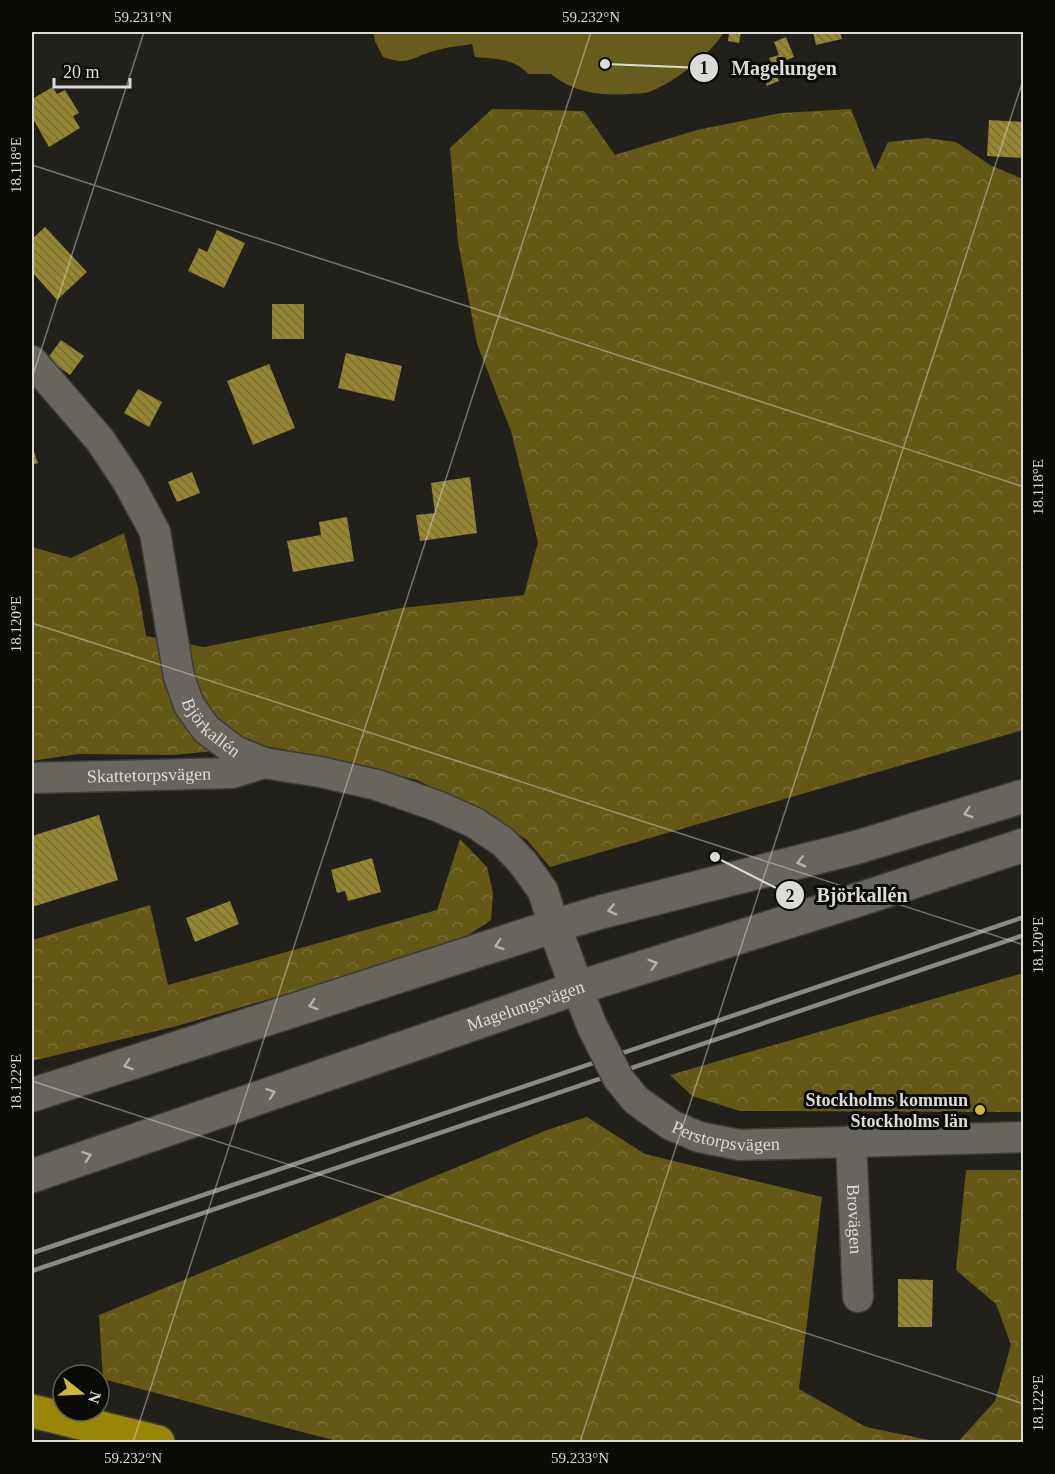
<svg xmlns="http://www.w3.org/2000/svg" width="1055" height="1474" font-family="Georgia,serif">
<defs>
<pattern id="forest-crowns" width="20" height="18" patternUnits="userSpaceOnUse" patternTransform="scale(1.5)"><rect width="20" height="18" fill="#645817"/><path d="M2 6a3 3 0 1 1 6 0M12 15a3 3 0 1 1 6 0" fill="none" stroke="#7a6f38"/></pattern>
<pattern id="building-back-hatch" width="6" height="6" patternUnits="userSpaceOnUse" patternTransform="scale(1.5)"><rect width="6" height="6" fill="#958632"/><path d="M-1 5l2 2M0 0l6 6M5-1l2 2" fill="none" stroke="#786e37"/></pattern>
</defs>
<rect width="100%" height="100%" fill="#21201a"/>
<!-- forest -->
<g fill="url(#forest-crowns)">
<polygon points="492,109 584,111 615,155 697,130 781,113 851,109 875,170 888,142 926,138 956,142 990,165 1023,179 1023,730 550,867 527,840 491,816 417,780 330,758 265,746 173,755 78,754 32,761 32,547 71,558 124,533 138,588 146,636 204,647 401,608 524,595 538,542 511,431 477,344 458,242 450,148"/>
<polygon points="460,839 487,867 493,893 491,920 453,945 177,1026 32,1061 32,940 150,905 168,985 437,910"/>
<polygon points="1023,973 1023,1112 740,1111 692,1096 670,1075"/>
<polygon points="587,1117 645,1154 822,1197 799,1389 866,1427 939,1442 340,1442 103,1379 99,1315 547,1130"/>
<polygon points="966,1170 1023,1170 1023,1442 958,1442 995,1401 1011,1345 996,1304 956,1270"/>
</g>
<!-- water -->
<path fill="#685c1c" d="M373,32H724C710,55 675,82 649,92C643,94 636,93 630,94C601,96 574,93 551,74H528C514,58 495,59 475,57L472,44C460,46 446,47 434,51C410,58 409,66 383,57L375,41Z"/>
<!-- building -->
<g fill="url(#building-back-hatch)">
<polygon points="729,32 741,32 739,43 728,41"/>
<polygon points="813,32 840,32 842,39 816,45"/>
<polygon points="786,37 794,57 782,62 785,68 775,71 779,81 767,86 760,68 771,64 769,58 779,55 774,42"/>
<polygon points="53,87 57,94 65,90 79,113 73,116 80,128 49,147 32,117 32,99"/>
<polygon points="989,120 1024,122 1024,158 987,156"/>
<polygon points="45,227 87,272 57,300 32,272 32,239"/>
<polygon points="217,230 245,243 224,288 188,271 199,248 207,252"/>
<rect x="272" y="304" width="32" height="35"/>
<polygon points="61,340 84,356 70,375 47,359"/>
<polygon points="346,353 402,366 394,401 338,388"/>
<polygon points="269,364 295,428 253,445 227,381"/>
<polygon points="138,389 162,402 149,427 124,413"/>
<polygon points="32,446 38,463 32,465"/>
<polygon points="192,472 200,493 177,502 168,482"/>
<polygon points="470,477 477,533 420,541 416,515 435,513 431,483"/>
<polygon points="347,517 354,561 293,572 287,541 321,535 319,522"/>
<polygon points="99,815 118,880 32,907 32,836"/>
<polygon points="372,858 381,892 348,901 345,891 337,893 331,870"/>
<polygon points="230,901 239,924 195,942 186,918"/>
<polygon points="898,1279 933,1280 932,1327 898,1327"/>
</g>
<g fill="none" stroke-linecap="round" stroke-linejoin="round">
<defs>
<g id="street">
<path id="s1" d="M32,361L100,440L128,482L155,532L179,677L189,705L206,729L235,751L264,763L320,772L377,785L437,806L475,823L503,842L523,863L543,891L554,926"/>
<path id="s2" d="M32,778L232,773L264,763"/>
<polyline points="577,988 592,1026"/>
<path id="s3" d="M671,1125L699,1137L740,1145L1024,1137"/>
<path id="s4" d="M851,1141L858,1297"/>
</g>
<g id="secondary">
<polyline points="554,926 577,988"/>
<polyline points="32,1095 554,926 601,912 858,847 1024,796"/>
<path id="s5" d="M32,1176L577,988L870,896L1024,845"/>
</g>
<polyline id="highway" points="32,1411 158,1442"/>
</defs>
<!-- street casing -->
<use href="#street" stroke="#3d3c37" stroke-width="33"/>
<!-- secondary casing -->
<use href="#secondary" stroke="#3d3c37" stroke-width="36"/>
<!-- highway casing -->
<use href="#highway" stroke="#3d3c37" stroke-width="36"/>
<!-- street -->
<use href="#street" stroke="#67655e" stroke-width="30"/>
<!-- secondary -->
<use href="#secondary" stroke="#67655e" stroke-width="33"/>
<!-- highway -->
<use href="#highway" stroke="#998605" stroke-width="33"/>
<!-- rail -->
<g stroke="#8a8984" stroke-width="4.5">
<polyline points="32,1253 1024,917"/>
<polyline points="32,1271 1024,935"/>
</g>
<defs>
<polyline id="street-bridge" points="592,1026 618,1078 636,1100 671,1125"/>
</defs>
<!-- street-bridge casing -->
<use href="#street-bridge" stroke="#3d3c37" stroke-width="33" stroke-linecap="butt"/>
<!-- street-bridge -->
<use href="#street-bridge" stroke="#67655e" stroke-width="30"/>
</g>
<!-- one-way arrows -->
<defs><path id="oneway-chevron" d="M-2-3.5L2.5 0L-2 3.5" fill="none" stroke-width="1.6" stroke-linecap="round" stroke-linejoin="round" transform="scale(1.5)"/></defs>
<g stroke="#b3b2ad">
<use href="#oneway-chevron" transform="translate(968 813) rotate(163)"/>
<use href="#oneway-chevron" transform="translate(801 862) rotate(166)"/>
<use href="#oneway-chevron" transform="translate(612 910) rotate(166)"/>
<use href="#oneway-chevron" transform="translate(499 945) rotate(162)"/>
<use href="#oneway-chevron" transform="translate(653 964) rotate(-17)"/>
<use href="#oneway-chevron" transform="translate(313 1005) rotate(162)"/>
<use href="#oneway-chevron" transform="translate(128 1065) rotate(162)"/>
<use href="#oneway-chevron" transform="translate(271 1093) rotate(-19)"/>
<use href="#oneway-chevron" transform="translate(87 1156) rotate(-19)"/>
</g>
<!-- ticks -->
<path fill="none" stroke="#dcdbd7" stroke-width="1.5" stroke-opacity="0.45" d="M32,165L1024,487M32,378L144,32M32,623L1024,945M32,1081L1024,1404M133,1442L591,32M580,1442L1024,77"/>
<!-- markers -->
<circle fill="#cfb837" stroke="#0a0a07" stroke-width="2" cx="980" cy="1110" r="6"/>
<g text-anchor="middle" stroke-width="6" stroke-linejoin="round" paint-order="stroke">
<!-- street labels -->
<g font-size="18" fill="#dcdbd7" stroke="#0a0a07">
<text dy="6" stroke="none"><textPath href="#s1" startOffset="420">Björkallén</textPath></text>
<text dy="6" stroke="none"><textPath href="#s2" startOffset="117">Skattetorpsvägen</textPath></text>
<text dy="6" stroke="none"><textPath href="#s5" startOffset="522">Magelungsvägen</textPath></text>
<text dy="6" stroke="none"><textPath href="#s3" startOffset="57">Perstorpsvägen</textPath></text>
<text dy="6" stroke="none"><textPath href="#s4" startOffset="78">Brovägen</textPath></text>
</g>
<!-- poi labels -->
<g font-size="18" font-weight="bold" fill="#dcdbd7" stroke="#0a0a07" text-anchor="end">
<text x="968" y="1106">Stockholms kommun<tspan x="968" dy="21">Stockholms län</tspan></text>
</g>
</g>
<!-- callouts -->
<path fill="none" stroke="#dcdbd7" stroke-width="2" d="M605 64L704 68M715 857L790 895"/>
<g fill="#dcdbd7" stroke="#0a0a07" stroke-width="2">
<circle cx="605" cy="64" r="6"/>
<circle cx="715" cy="857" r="6"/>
<circle cx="704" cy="68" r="15"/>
<circle cx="790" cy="895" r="15"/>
</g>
<g font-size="18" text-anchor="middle" font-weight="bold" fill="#111">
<text x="704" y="74">1</text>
<text x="790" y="902">2</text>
</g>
<g font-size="20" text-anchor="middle" font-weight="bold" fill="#dcdbd7" stroke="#0a0a07" stroke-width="6" stroke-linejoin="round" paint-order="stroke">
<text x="784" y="75">Magelungen</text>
<text x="862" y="902">Björkallén</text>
</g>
<!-- border -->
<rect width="1055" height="1474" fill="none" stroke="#0a0a07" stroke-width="66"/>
<!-- north arrow -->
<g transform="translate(81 1393) rotate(108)"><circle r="28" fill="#0a0a07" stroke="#5e5e5a" stroke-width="1.5"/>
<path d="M0-4.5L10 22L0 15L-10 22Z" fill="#cfb837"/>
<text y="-9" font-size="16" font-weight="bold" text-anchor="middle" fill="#dcdbd7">N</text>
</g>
<!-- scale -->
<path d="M54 78v9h76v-9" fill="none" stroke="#dcdbd7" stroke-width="3"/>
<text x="63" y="78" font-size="18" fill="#dcdbd7" stroke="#0a0a07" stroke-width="4.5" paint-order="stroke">20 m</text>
<rect x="33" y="33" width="989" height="1408" fill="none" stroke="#dcdbd7" stroke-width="2"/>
<g font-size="15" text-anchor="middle" fill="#dcdbd7">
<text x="143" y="22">59.231°N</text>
<text x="591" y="22">59.232°N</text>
<text transform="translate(16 165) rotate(-90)" y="5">18.118°E</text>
<text transform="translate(1038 487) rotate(-90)" y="5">18.118°E</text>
<text transform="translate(16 624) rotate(-90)" y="5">18.120°E</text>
<text transform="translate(1038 945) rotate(-90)" y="5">18.120°E</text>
<text transform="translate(16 1082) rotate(-90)" y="5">18.122°E</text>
<text transform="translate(1038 1403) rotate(-90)" y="5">18.122°E</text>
<text x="133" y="1463">59.232°N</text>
<text x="580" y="1463">59.233°N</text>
</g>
</svg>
